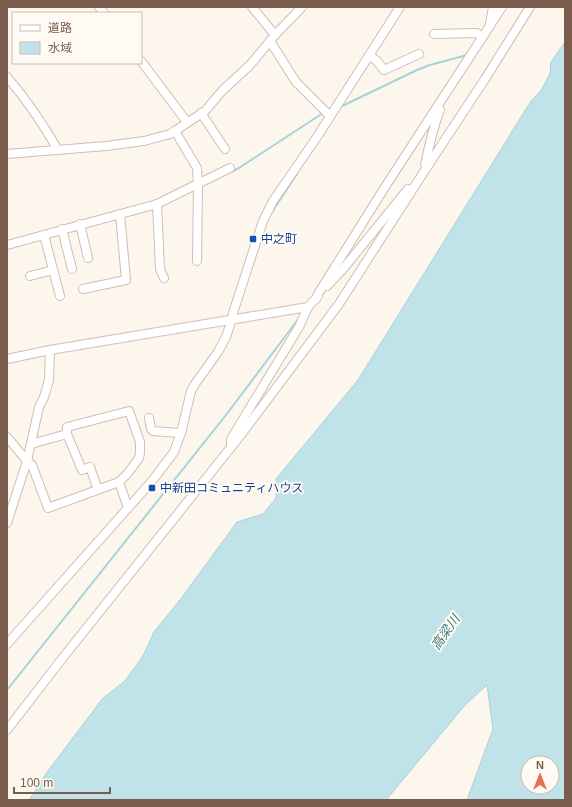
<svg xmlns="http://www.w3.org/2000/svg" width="572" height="807" font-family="Arial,'Noto Sans JP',sans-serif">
<rect width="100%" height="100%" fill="#fdf6ec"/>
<!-- water -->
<path fill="#bfe3e8" stroke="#a5d3da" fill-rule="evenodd" d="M565,42V800H467L493,729L487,685L465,705L386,800H29L48,771L103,698L125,681L143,656L154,632L180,600L237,522L263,514L276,498V479L358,380L531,101L540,92L544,85L550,73L551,62ZM528,763H552V787H528Z"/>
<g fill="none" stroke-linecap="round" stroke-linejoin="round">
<!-- stream -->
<g stroke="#a5d3da" stroke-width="2">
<polyline points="340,107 417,70 430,65 467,55"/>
<polyline points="231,172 239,168 323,113"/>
<polyline points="272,212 297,174"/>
<polyline points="7,690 226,415 299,318"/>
</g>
<defs>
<g id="minor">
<polyline points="99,7 104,13"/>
<polyline points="252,7 275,35"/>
<polyline points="490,24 493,7"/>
<polyline points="434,34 477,33 482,38"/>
<polyline points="270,41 296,82 330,116"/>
<polyline points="369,55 377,61 384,70 419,54"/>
<polyline points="141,61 187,122"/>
<path d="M7,77C27,100 43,124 58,150"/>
<polyline points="201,113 225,149"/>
<polyline points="175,131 197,168 198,183 197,261"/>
<polyline points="7,154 106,146 144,141 170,134 175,131 205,111 222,91 250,65 275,35 302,7"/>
<path d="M427,167L425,165C429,146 433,127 440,110"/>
<polyline points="157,204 160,269 164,278"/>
<polyline points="80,224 88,258"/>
<polyline points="62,229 72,269"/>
<polyline points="44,235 60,296"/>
<polyline points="7,245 157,204 230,168"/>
<polyline points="30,276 53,270"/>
<polyline points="327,286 343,269 408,189"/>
<polyline points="83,289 126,280 120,214"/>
<polyline points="316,299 318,294 385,187 502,7"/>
<polyline points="7,359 50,350 308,307"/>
<polyline points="149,418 151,429 153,431 181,433"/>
<polyline points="67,434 82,470 90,467 98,490"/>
<polyline points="7,437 27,461 32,465 48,508 119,482 128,473 139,458 140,453 140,442 129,411 67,427 67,434 31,444"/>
<polyline points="231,444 231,439 299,327 308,307 318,296"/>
<polyline points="119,482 128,508"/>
<polyline points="7,523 27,461 39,407 44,397 49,380 50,350"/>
<polyline points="7,644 152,481 174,452 181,433 191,391 195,384 218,352 226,337 232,319 233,313 263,221 273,201 317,137 400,7"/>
<polyline points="7,730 61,660 240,436 339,304 427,167 485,79 530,7"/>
</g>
</defs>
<!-- minor casing -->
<use href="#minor" stroke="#d1beb0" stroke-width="10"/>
<!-- minor -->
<use href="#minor" stroke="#fff" stroke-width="8"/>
</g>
<!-- markers -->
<g fill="#1a4fb4" stroke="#fffaf3" stroke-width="1.5">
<rect x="249" y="235" width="8" height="8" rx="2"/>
<rect x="148" y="484" width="8" height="8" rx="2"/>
</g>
<g text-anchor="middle" stroke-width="4" stroke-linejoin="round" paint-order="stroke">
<!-- transit labels -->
<g font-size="12" fill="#164399" stroke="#fffaf3" text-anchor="start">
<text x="261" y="243">中之町</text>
<text x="160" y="492">中新田コミュニティハウス</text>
</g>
<!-- water labels -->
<g font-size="13" font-style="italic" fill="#437c86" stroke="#fffaf3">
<text transform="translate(445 632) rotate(-55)" y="5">高梁川</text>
</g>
</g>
<!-- border -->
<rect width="572" height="807" fill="none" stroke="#7a5c4d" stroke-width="16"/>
<!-- legend -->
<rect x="12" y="12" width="130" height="52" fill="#fffaf3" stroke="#cabbb1"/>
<rect x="20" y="25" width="20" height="6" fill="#ffffff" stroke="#cabbb1"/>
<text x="48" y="32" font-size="12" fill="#7a5c4d">道路</text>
<rect x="20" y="42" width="20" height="12" fill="#bfe3e8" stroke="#cabbb1"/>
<text x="48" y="52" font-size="12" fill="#7a5c4d">水域</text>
<!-- north arrow -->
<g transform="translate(540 775)"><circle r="19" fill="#fffaf3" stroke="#cabbb1"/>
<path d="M0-3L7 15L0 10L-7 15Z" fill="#e76f51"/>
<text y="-6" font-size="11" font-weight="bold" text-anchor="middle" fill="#7a5c4d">N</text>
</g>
<!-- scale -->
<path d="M14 787v6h96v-6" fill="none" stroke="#7a5c4d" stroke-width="2"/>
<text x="20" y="787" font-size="12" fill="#7a5c4d" stroke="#fffaf3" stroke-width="3" paint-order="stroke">100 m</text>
</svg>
